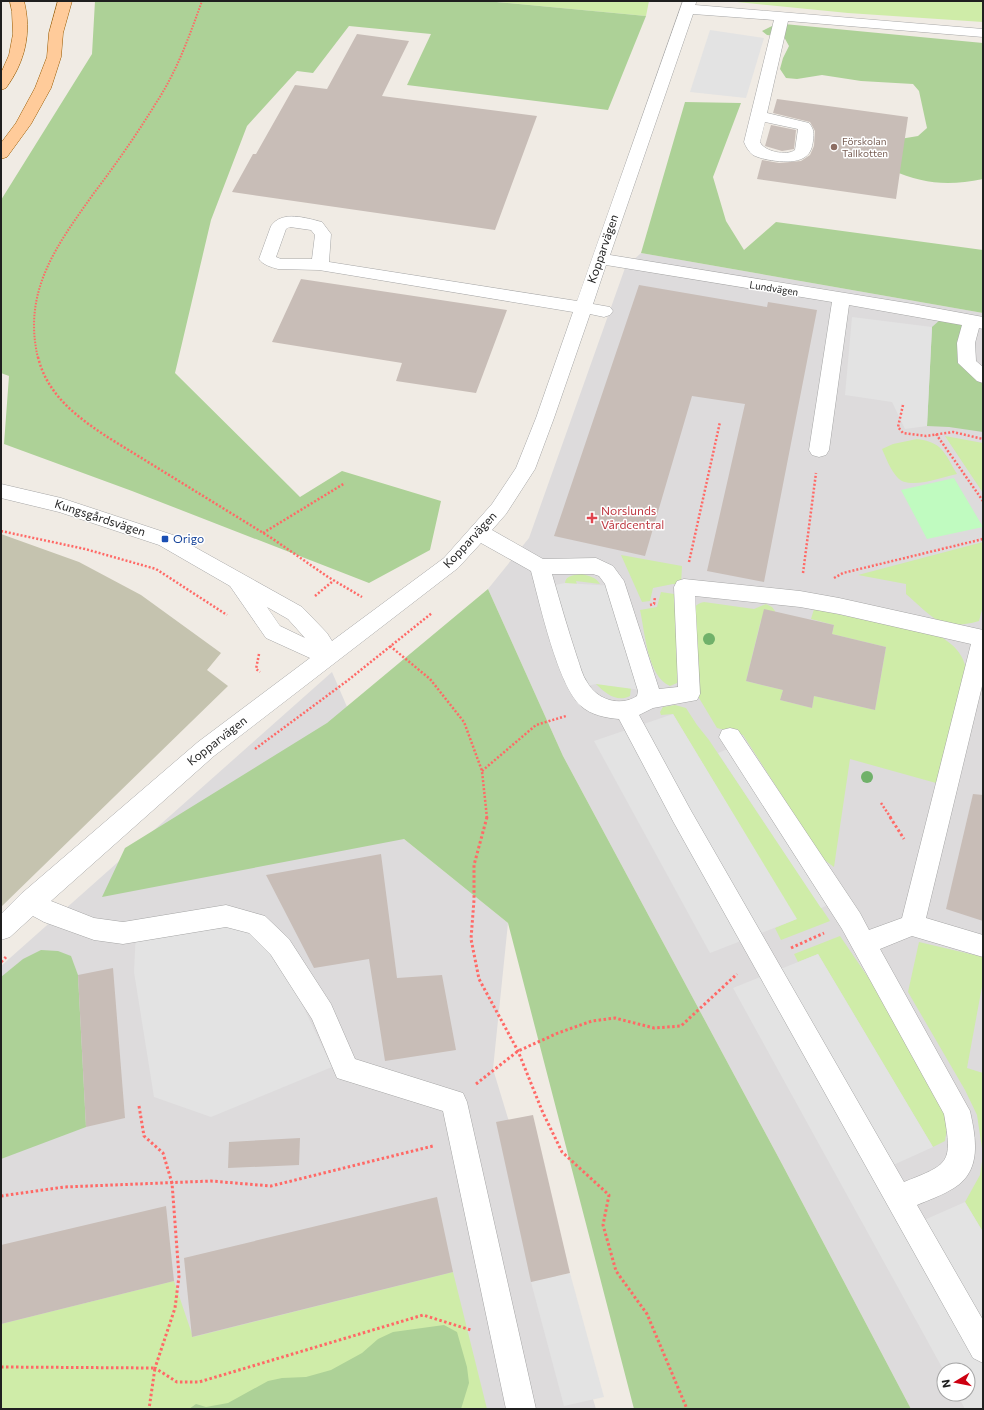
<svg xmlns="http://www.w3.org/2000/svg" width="984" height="1410" font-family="Commissioner,sans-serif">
<rect width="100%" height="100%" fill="#f0ebe4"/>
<!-- residential -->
<g fill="#dddbdc" fill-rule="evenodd">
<path d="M641,253L983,313V1409H911L782,1164L563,756L488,589L529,538L625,268ZM944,1370H968V1394H944Z"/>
<polygon points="332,672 404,839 508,923 493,1069 596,1409 1,1409 1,966"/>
</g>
<!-- construction -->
<polygon fill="#c5c3af" points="1,534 79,562 141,595 221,653 207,670 228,686 1,907"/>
<!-- grass -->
<g fill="#cfeca8">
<polygon points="486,1 649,1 646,16"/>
<polygon points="727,1 983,1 983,22 848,13"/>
<polygon points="945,436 983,443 983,493"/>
<path d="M917,439C943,442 945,454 957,474C942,477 908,491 897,477C890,469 886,458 882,449L893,444Z"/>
<path d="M983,542V606L979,621C940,632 933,617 906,594V584L858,575Z"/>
<polygon points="621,555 682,566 681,585 673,584 653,588 650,601 642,602"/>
<path d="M582,574C589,576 596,577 600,584L576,581L607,685L631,688L630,696C617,703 605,693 596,684L565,583C566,575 574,575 582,574Z"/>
<path d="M661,592L674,594L681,677L677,683L670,686C647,676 645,632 640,610L657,607Z"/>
<path d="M704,602L754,609L766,604L772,607L775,611L773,617L761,620L746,681L783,690L780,700L812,708L814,696L875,710L886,647L832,634L834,625L811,619L814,609L940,636C955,646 963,653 967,672L936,783L850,759L834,867L823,859L743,735L717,728L699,698L691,617C693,608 695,604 704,602Z"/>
<polygon points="675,705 686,708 697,725 709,740 830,921 781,940 775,928 796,919 673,714 661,715 660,712 663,707"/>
<polygon points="840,936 889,1008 946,1115 947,1129 945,1141 933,1147 818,954 798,962 794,954"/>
<polygon points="919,942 983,957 983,981 967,1068 983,1073 983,1232 965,1202 980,1175 983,1155 977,1115 965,1090 908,992"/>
<polygon points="453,1272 487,1409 1,1409 1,1324 174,1281 193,1337"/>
</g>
<!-- forest -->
<g fill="#add197">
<polygon points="95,1 486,1 646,16 608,110 407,85 431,34 349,26 313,73 297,71 247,126 211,220 175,373 300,497 342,471 441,501 430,550 369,583 132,491 4,444 9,376 1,373 1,200 92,54"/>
<path d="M784,24L983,43V179C948,186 924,184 891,170L894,140L918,136L927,128L919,91L913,84L861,81L822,75L797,79L786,78L780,69L783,58L789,46L784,37L767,35L762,31L772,26Z"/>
<polygon points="685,102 741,103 713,177 726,221 744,250 776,222 983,250 983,313 641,253"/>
<polygon points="941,319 963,325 966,369 983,383 983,432 949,427 927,426 932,327"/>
<polygon points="488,589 563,756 782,1164 911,1409 634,1409 508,923 404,839 102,897 125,848 327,723"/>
<polygon points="41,950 58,951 71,956 78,975 86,1127 1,1159 1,977 23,959"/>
<polygon points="444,1325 457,1332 467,1367 469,1383 461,1409 189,1409 196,1404 206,1407 228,1403 268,1381 282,1378 306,1377 331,1370 362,1353 378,1339 393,1332"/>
</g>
<!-- park -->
<polygon fill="#c0fbc0" points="954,478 983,527 927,539 901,490"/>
<!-- parking -->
<g fill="#e3e3e3">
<polygon points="710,30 764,38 746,98 690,92"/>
<polygon points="852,317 932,327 927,426 905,429 892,402 845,395"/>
<polygon points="565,583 614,586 648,691 596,684 586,686 555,585"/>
<polygon points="673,714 797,919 710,953 594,741"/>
<polygon points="730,748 833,903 821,908 718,753"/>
<polygon points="227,922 250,930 267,946 290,979 332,1067 211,1117 154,1097 134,972 136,931"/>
<polygon points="818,954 933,1147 891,1166 922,1221 965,1202 983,1232 983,1409 965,1409 957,1394 968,1394 968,1370 944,1371 733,988"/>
<polygon points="570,1273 604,1397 564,1406 531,1282"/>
</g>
<!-- building -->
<g fill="#c8bdb7">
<polygon points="357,34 409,41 382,96 537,116 495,230 232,192 253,154 256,154 295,85 327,89"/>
<polygon points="777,99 908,117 896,199 757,179 762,160 779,163 801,161 810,155 814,146 815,131 810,122 773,113"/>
<polygon points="771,125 796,130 794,149 782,151 765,146"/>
<polygon points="301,279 507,310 476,393 396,381 402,363 272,342"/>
<polygon points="639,285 767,307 768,302 817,310 764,582 707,571 745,404 692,396 645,556 554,536"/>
<polygon points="764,609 834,625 832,634 886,647 875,710 814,696 812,708 780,700 783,690 746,681"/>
<polygon points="973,794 983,795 983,921 946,909"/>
<polygon points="381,854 397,978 442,975 456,1050 385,1061 369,959 314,968 266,875"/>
<polygon points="113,968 125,1118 86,1127 78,975"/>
<polygon points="533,1115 570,1273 531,1282 496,1122"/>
<polygon points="300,1138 299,1165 228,1168 229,1142"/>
<polygon points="437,1197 453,1272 192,1337 184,1258"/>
<polygon points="166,1206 174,1281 1,1324 1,1245"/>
</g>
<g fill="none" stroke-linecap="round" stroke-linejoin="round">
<defs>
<path id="minor" d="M683,1H697L695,5L983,29V37L788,21L767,113L809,123C814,129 814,133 813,141C812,147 811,153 805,157C795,165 764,161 753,155C749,152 746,147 744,142L774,20L693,14L610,255L913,304L983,317V329L979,328L975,343L976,361L983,367V383L977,381L958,363L957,343L962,325L849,305L829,450L826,455L819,457L812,455L809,450L832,302L606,265L593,304L610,307L613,311L610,315L604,317L590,314L554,418L535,469L506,514L492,530L543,559L596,558L613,566L624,581L659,689L678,687L674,587L677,581L684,579L800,591L839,598L983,630V682L926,918L983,935V957L912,936L880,949L970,1111C976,1138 982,1171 954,1188C943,1195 929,1200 917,1205L983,1320V1363L973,1358L674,823L619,719C606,718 591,715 581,706C558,686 540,604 531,571L481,543L458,568L214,756L51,901L94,918L123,922L226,905L265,916L289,939L331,1004L355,1059L463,1093L467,1102L536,1409H506L443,1111L337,1078L312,1019L271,955L249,933L226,927L123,944L94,940L44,922L33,916L10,937L1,940V914L21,894L198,742L310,658L266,638L230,586L159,545L59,512L1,498V484L61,498L173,535L302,607L327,633L332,641L444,558L492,504L516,468L536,418L573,312L319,270L278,269C271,267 263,265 259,259L271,226C282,210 306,218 322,222L331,234L329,262L577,301ZM765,122L798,129L795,150C787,156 764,152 760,142ZM290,227L311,230L315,235L312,259H281L276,257L286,229ZM552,574H593L599,576L605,584L638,691L637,696C620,707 597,700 587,682C582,675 580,665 577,657C568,630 560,602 552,574ZM695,596L800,607L839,614L971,644L902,918L869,930L860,913L738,730L730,728L722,730L719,737L842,929L944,1114C953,1164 949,1164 904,1182L690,809L639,715L653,708L697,700L700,694ZM267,607L288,619L305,638L280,626Z"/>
<g id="major">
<path d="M10,1H24C32,33 25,62 6,88L1,90V73L9,55L13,34L12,12Z"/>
<polygon points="58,1 72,1 63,33 61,57 51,88 31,124 7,157 1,159 1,143 16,123 35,88 47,57 49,33"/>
</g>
</defs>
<!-- minor casing -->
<use href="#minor" stroke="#a6a6a6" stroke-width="1"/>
<!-- major casing -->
<use href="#major" stroke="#995a00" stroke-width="1"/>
<!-- path-far2 -->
<path stroke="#ff6966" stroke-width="2" stroke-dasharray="1.5 1.5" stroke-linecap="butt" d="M38,358C22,291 57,245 94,193C116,164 137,134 156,103C177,71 189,37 202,1"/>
<!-- path-far1 -->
<g stroke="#ff6966" stroke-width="2.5" stroke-dasharray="2 2" stroke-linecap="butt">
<path d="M38,357C47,395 78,418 109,438L273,539L328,577L362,597"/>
<polyline points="903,405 898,427 903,433 926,436 953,432 983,439"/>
<polyline points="936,434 983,501"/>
<polyline points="1,531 85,549 156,569 227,615"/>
<polyline points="263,533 345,483"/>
<polyline points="689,562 720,422"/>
<polyline points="803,573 816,473"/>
<polyline points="834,578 843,573 983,539"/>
<polyline points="315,596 333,581"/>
<polyline points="650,605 654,604 655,597"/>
<polyline points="390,646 430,679 464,722 482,771 487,818"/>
<polyline points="259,654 256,669 260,672"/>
<polyline points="255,749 347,681 432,613"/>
<polyline points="482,771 536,725 566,716"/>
<polyline points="881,803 891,818"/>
</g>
<!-- path -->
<g stroke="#ff6966" stroke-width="3" stroke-dasharray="2.5 2.5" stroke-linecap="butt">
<polyline points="487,817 474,865 474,900 471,939 479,979 518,1051 543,1113 562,1152 609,1195 603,1225 616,1271 647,1314 687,1409"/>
<polyline points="890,817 904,839"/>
<polyline points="791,948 824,933"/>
<polyline points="1,962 6,957"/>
<polyline points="476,1084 518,1051 558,1033 592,1021 615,1018 654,1028 681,1026 737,974"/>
<polyline points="139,1106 144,1136 163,1153 172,1183 179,1276 175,1308 155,1368 177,1382 199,1382 423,1315 471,1330"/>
<polyline points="1,1196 64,1187 211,1181 271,1186 433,1146"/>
<polyline points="1,1367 155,1368 149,1409"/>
</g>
<!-- minor -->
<use href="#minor" fill="#fff" fill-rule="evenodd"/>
<!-- major -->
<use href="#major" fill="#ffcb9a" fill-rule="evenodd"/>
</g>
<!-- trees -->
<g fill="#70b16a">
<circle cx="709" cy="639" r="6"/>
<circle cx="867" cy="777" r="6"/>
</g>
<!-- markers -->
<circle fill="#8d6e63" stroke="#fff" stroke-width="1.5" cx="834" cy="147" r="4"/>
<path fill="#e0444e" stroke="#fff" stroke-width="1.5" d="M590 512h4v4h4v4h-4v4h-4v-4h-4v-4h4z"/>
<rect fill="#1a4fb4" stroke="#fff" stroke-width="1.5" x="161" y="535" width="8" height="8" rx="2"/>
<g text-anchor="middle" stroke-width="3" stroke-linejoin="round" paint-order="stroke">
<!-- far-education labels -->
<g font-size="10" fill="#785e54" stroke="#fff" text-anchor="start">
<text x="842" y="145">Förskolan<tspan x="842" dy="12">Tallkotten</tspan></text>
</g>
<!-- far-street labels -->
<g font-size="10" fill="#1f1f1f" stroke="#fff">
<text transform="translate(774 288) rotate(9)" y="4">Lundvägen</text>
</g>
<!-- street labels -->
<g font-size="12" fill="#1f1f1f" stroke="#fff">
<text transform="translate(603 249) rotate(-71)" y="4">Kopparvägen</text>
<text transform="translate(100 518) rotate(18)" y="4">Kungsgårdsvägen</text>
<text transform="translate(470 540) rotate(-47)" y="4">Kopparvägen</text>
<text transform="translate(217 741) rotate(-38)" y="4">Kopparvägen</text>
</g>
<!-- health labels -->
<g font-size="12" fill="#be3a42" stroke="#fff" text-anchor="start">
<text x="601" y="515">Norslunds<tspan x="601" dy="14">Vårdcentral</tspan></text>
</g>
<!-- transit labels -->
<g font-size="12" fill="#164399" stroke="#fff" text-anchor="start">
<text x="173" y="543">Origo</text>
</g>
</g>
<!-- border -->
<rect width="984" height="1410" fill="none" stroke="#1f1f1f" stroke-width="4"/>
<!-- north arrow -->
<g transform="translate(956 1382) rotate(260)"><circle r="19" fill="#ffffff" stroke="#a5a5a5"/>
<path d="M0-3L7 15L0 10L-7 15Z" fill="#cd0011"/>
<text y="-6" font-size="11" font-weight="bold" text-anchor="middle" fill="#1f1f1f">N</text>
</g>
</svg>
